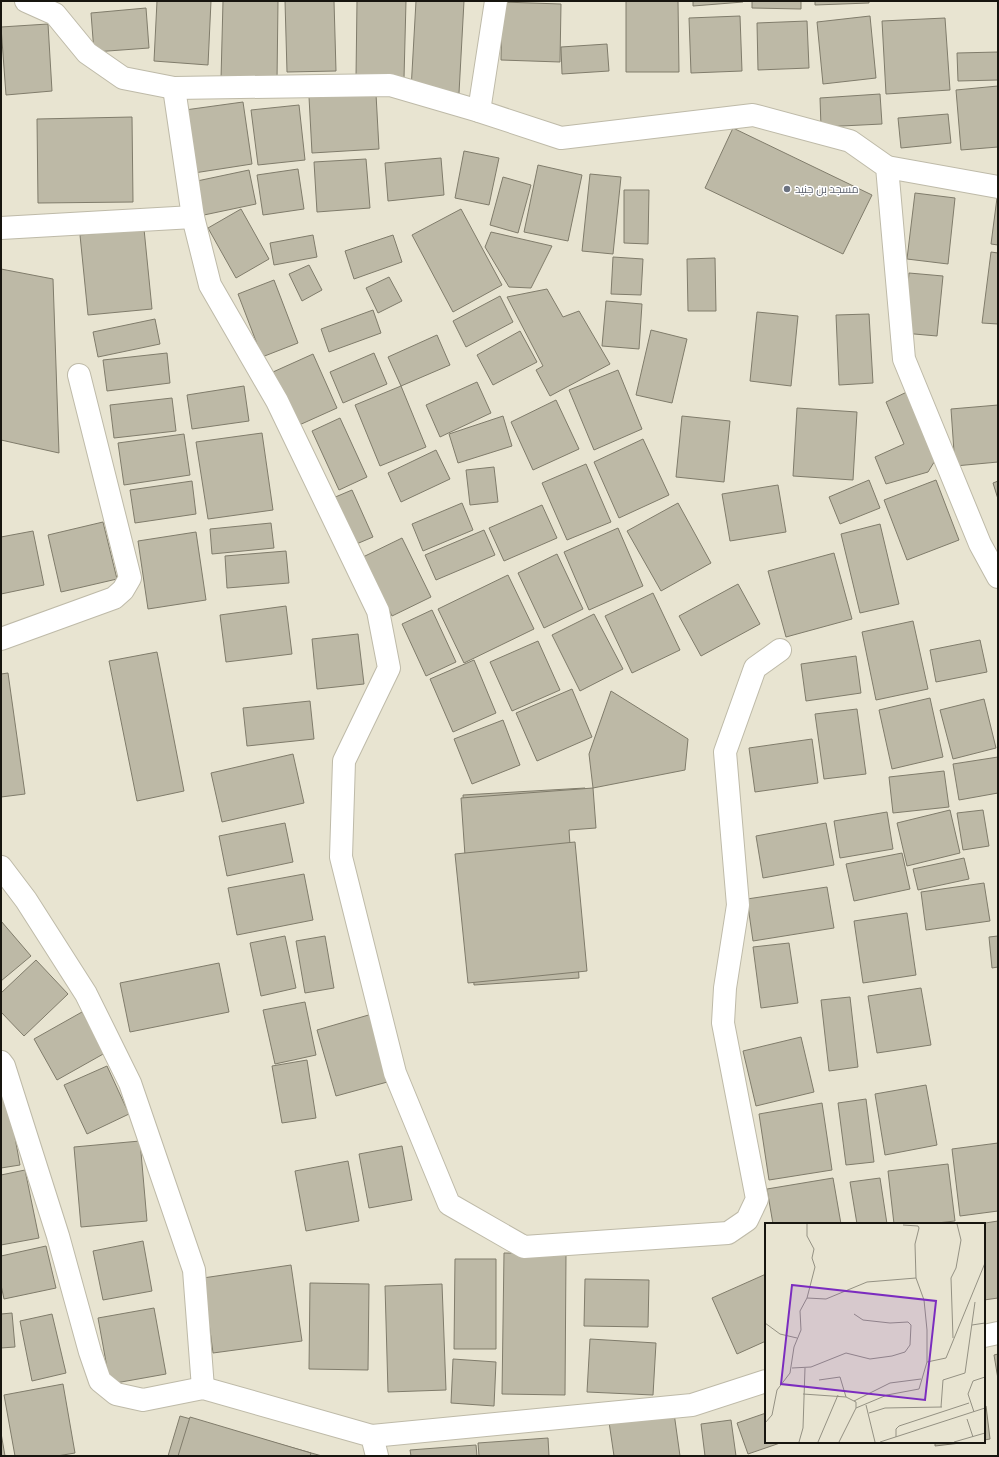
<svg xmlns="http://www.w3.org/2000/svg" width="999" height="1457" font-family="'Golos Text',Cairo,sans-serif">
<rect width="100%" height="100%" fill="#e8e4d1"/>
<!-- building -->
<g fill="#bdb9a6" stroke="#807c6b">
<polygon points="157,1 211,1 208,65 154,61"/>
<polygon points="223,1 278,1 277,81 221,79"/>
<polygon points="285,1 334,1 336,71 287,72"/>
<polygon points="357,1 406,1 404,78 356,77"/>
<polygon points="416,1 464,1 459,93 411,90"/>
<polygon points="626,1 678,1 679,72 626,72"/>
<polygon points="693,1 743,1 743,2 693,6"/>
<polygon points="752,1 801,1 801,9 752,8"/>
<polygon points="815,1 869,1 869,3 815,5"/>
<polygon points="502,2 561,4 560,62 501,60"/>
<polygon points="146,8 149,48 94,52 91,13"/>
<polygon points="740,16 742,71 691,73 689,18"/>
<polygon points="870,16 876,78 823,84 817,22"/>
<polygon points="945,18 950,90 886,94 882,21"/>
<polygon points="807,21 809,68 758,70 757,23"/>
<polygon points="48,24 52,91 6,95 1,27"/>
<polygon points="607,44 609,71 562,74 561,47"/>
<polygon points="998,52 998,80 958,81 957,53"/>
<polygon points="998,86 998,147 961,150 956,90"/>
<polygon points="376,94 379,149 312,153 309,97"/>
<polygon points="880,94 882,124 821,127 820,98"/>
<polygon points="243,102 252,164 194,173 185,110"/>
<polygon points="299,105 305,160 258,165 251,110"/>
<polygon points="948,114 951,143 901,148 898,118"/>
<polygon points="132,117 133,202 38,203 37,119"/>
<polygon points="733,128 872,195 843,254 705,188"/>
<polygon points="464,151 499,158 489,205 455,198"/>
<polygon points="441,158 444,195 388,201 385,163"/>
<polygon points="366,159 370,208 317,212 314,162"/>
<polygon points="538,165 582,175 568,241 524,232"/>
<polygon points="298,169 304,209 263,215 257,175"/>
<polygon points="249,170 256,204 204,215 197,181"/>
<polygon points="590,174 621,177 613,254 582,251"/>
<polygon points="503,177 531,185 518,233 490,225"/>
<polygon points="624,190 649,190 648,244 624,243"/>
<polygon points="915,193 955,198 948,264 907,259"/>
<polygon points="997,198 998,199 998,245 991,244"/>
<polygon points="241,209 269,259 236,278 208,228"/>
<polygon points="461,209 502,285 453,312 412,235"/>
<polygon points="144,229 152,309 88,315 80,235"/>
<polygon points="491,232 552,246 531,288 509,287 485,247"/>
<polygon points="313,235 317,257 274,265 270,243"/>
<polygon points="393,235 402,262 354,279 345,251"/>
<polygon points="991,252 998,253 998,324 982,323"/>
<polygon points="613,257 643,259 641,295 611,294"/>
<polygon points="715,258 716,311 688,311 687,259"/>
<polygon points="309,265 322,290 302,301 289,274"/>
<polygon points="1,269 53,279 59,453 1,440"/>
<polygon points="909,273 943,276 937,336 903,333"/>
<polygon points="389,277 402,301 378,313 366,288"/>
<polygon points="274,280 298,343 262,357 238,294"/>
<polygon points="547,289 563,317 579,311 610,364 550,396 536,370 543,366 507,297"/>
<polygon points="500,296 513,322 466,347 453,321"/>
<polygon points="606,301 642,304 639,349 602,346"/>
<polygon points="373,310 381,333 329,352 321,329"/>
<polygon points="757,312 798,316 791,386 750,381"/>
<polygon points="869,314 873,383 839,385 836,315"/>
<polygon points="155,319 160,344 98,357 93,332"/>
<polygon points="651,330 687,339 672,403 636,395"/>
<polygon points="520,331 537,362 493,385 477,355"/>
<polygon points="437,335 450,365 401,386 388,357"/>
<polygon points="167,353 170,383 107,391 103,360"/>
<polygon points="374,353 387,384 343,403 330,372"/>
<polygon points="313,354 337,408 297,426 273,372"/>
<polygon points="618,370 642,429 594,450 569,390"/>
<polygon points="477,382 491,413 440,437 426,405"/>
<polygon points="244,386 249,421 192,429 187,395"/>
<polygon points="401,386 426,447 380,466 355,405"/>
<polygon points="911,390 936,459 928,472 886,484 875,457 904,444 886,402"/>
<polygon points="172,398 176,431 114,438 110,405"/>
<polygon points="556,400 579,449 533,470 511,422"/>
<polygon points="998,405 998,462 955,466 951,409"/>
<polygon points="797,408 857,412 853,480 793,476"/>
<polygon points="503,416 512,446 458,463 449,434"/>
<polygon points="682,416 730,421 724,482 676,477"/>
<polygon points="340,418 367,477 339,490 312,431"/>
<polygon points="262,433 273,510 208,519 196,442"/>
<polygon points="184,434 190,475 124,485 118,443"/>
<polygon points="643,439 669,495 619,518 594,462"/>
<polygon points="436,450 450,479 401,502 388,473"/>
<polygon points="586,464 611,522 567,540 542,483"/>
<polygon points="494,467 498,502 470,505 466,470"/>
<polygon points="869,480 880,508 840,524 829,497"/>
<polygon points="936,480 959,540 907,560 884,500"/>
<polygon points="192,481 196,514 135,523 130,490"/>
<polygon points="998,481 998,499 993,483"/>
<polygon points="778,485 786,532 730,541 722,494"/>
<polygon points="352,490 373,537 354,545 333,498"/>
<polygon points="462,503 473,530 423,551 412,524"/>
<polygon points="678,503 711,563 661,591 627,531"/>
<polygon points="542,505 557,538 504,561 489,528"/>
<polygon points="103,522 117,579 61,592 48,535"/>
<polygon points="271,523 274,548 212,554 210,529"/>
<polygon points="880,524 899,604 860,613 841,534"/>
<polygon points="618,528 643,586 589,610 564,552"/>
<polygon points="484,530 495,555 436,580 425,555"/>
<polygon points="33,531 44,585 1,594 1,537"/>
<polygon points="196,532 206,600 148,609 138,541"/>
<polygon points="402,538 431,597 392,616 363,557"/>
<polygon points="286,551 289,583 227,588 225,556"/>
<polygon points="834,553 852,619 786,637 768,571"/>
<polygon points="557,554 583,609 544,628 518,573"/>
<polygon points="508,575 534,629 464,663 438,609"/>
<polygon points="738,584 760,624 701,656 679,616"/>
<polygon points="653,593 680,650 632,673 605,616"/>
<polygon points="286,606 292,654 226,662 220,615"/>
<polygon points="432,610 456,662 426,676 402,624"/>
<polygon points="594,614 623,669 580,691 552,635"/>
<polygon points="913,621 928,689 876,700 862,632"/>
<polygon points="358,634 364,684 317,689 312,639"/>
<polygon points="980,640 987,672 936,682 930,650"/>
<polygon points="538,641 560,690 512,711 490,662"/>
<polygon points="157,652 184,791 137,801 109,661"/>
<polygon points="856,656 861,693 806,701 801,664"/>
<polygon points="474,660 496,713 453,732 430,679"/>
<polygon points="8,673 25,794 1,797 1,674"/>
<polygon points="572,689 592,737 537,761 516,713"/>
<polygon points="611,691 688,739 685,770 593,788 589,754"/>
<polygon points="930,698 943,757 892,769 879,710"/>
<polygon points="984,699 996,748 953,759 940,710"/>
<polygon points="310,701 314,739 247,746 243,708"/>
<polygon points="857,709 866,774 824,779 815,714"/>
<polygon points="503,720 520,765 472,784 454,739"/>
<polygon points="812,739 818,783 755,792 749,748"/>
<polygon points="293,754 304,803 222,822 211,773"/>
<polygon points="998,757 998,793 959,800 953,764"/>
<polygon points="944,771 949,807 893,813 889,777"/>
<polygon points="585,788 587,822 465,829 463,795"/>
<polygon points="593,788 596,828 569,830 579,978 474,985 461,798"/>
<polygon points="950,810 960,853 907,866 897,823"/>
<polygon points="983,810 989,846 963,850 957,813"/>
<polygon points="887,812 893,849 840,858 834,821"/>
<polygon points="285,823 293,862 227,876 219,836"/>
<polygon points="826,823 834,865 763,878 756,836"/>
<polygon points="575,842 587,971 468,983 455,854"/>
<polygon points="902,853 910,889 854,901 846,864"/>
<polygon points="964,858 969,879 918,890 913,869"/>
<polygon points="304,874 313,920 237,935 228,888"/>
<polygon points="984,883 990,921 926,930 921,892"/>
<polygon points="827,887 834,928 753,941 747,899"/>
<polygon points="907,913 916,975 863,983 854,921"/>
<polygon points="1,921 31,956 1,981"/>
<polygon points="285,936 296,988 261,996 250,943"/>
<polygon points="325,936 334,988 305,993 296,941"/>
<polygon points="998,936 998,967 992,968 989,937"/>
<polygon points="789,943 798,1003 761,1008 753,947"/>
<polygon points="36,960 68,994 24,1036 1,1012 1,993"/>
<polygon points="219,963 229,1012 130,1032 120,983"/>
<polygon points="921,988 931,1045 877,1053 868,996"/>
<polygon points="850,997 858,1067 829,1071 821,1000"/>
<polygon points="305,1002 316,1055 275,1064 263,1010"/>
<polygon points="82,1012 105,1053 57,1080 34,1039"/>
<polygon points="372,1014 391,1081 336,1096 317,1030"/>
<polygon points="801,1037 814,1092 756,1106 743,1051"/>
<polygon points="307,1060 316,1118 282,1123 272,1066"/>
<polygon points="107,1066 129,1114 87,1134 64,1085"/>
<polygon points="926,1085 937,1145 885,1155 875,1094"/>
<polygon points="7,1094 20,1165 1,1168 1,1095"/>
<polygon points="866,1099 874,1162 846,1165 838,1103"/>
<polygon points="822,1103 832,1170 769,1180 759,1114"/>
<polygon points="140,1141 147,1221 81,1227 74,1147"/>
<polygon points="998,1143 998,1211 960,1216 952,1149"/>
<polygon points="402,1146 412,1200 369,1208 359,1154"/>
<polygon points="348,1161 359,1221 306,1231 295,1171"/>
<polygon points="948,1164 955,1221 928,1224 894,1224 888,1171"/>
<polygon points="25,1170 39,1238 1,1245 1,1175"/>
<polygon points="833,1178 841,1224 773,1224 767,1189"/>
<polygon points="880,1178 887,1224 857,1224 850,1182"/>
<polygon points="998,1221 998,1298 984,1300 984,1224 979,1224"/>
<polygon points="143,1241 152,1291 103,1300 93,1251"/>
<polygon points="46,1246 56,1288 4,1299 1,1285 1,1256"/>
<polygon points="504,1253 566,1254 565,1395 502,1394"/>
<polygon points="455,1259 496,1259 496,1349 454,1349"/>
<polygon points="291,1265 302,1341 213,1353 203,1278"/>
<polygon points="766,1274 766,1341 737,1354 712,1298"/>
<polygon points="585,1279 649,1280 648,1327 584,1326"/>
<polygon points="310,1283 369,1284 368,1370 309,1369"/>
<polygon points="442,1284 446,1390 388,1392 385,1286"/>
<polygon points="154,1308 166,1374 110,1384 98,1318"/>
<polygon points="12,1313 15,1347 1,1348 1,1314"/>
<polygon points="52,1314 66,1373 32,1381 20,1321"/>
<polygon points="590,1339 656,1343 653,1395 587,1392"/>
<polygon points="998,1354 998,1379 994,1355"/>
<polygon points="453,1359 496,1362 494,1406 451,1403"/>
<polygon points="63,1384 75,1453 57,1456 15,1456 4,1395"/>
<polygon points="986,1406 990,1439 984,1440 984,1407"/>
<polygon points="674,1413 680,1456 614,1456 609,1422"/>
<polygon points="766,1413 766,1442 783,1442 748,1454 737,1423"/>
<polygon points="180,1416 322,1456 168,1456"/>
<polygon points="190,1417 311,1453 310,1456 178,1456"/>
<polygon points="731,1420 736,1456 705,1456 701,1424"/>
<polygon points="1,1433 5,1456 1,1456"/>
<polygon points="548,1438 549,1456 479,1456 478,1443"/>
<polygon points="935,1442 969,1442 935,1446"/>
<polygon points="476,1445 477,1456 411,1456 410,1450"/>
</g>
<g fill="none" stroke-linecap="round" stroke-linejoin="round">
<defs>
<g id="street">
<polyline points="26,1 55,14 87,53 123,78 174,88 390,85 479,111 561,138 753,115 850,141 887,167 904,359 980,544 998,577"/>
<polyline points="174,88 193,217 210,285 277,401 378,611 389,668 344,761 341,857 395,1073 449,1204 524,1247 728,1233 747,1220 757,1199 723,1023 725,988 738,905 725,752 755,668 780,650"/>
<polyline points="479,111 496,1"/>
<polyline points="887,167 998,187"/>
<polyline points="1,228 193,217"/>
<polyline points="1,639 114,598 123,590 130,578 79,375"/>
<polyline points="1,867 26,900 86,994 130,1083 194,1270 203,1388"/>
<polyline points="1,1062 4,1066 58,1236 90,1352 100,1381 116,1394 143,1400 203,1388 372,1436 377,1456"/>
<polyline points="984,1336 998,1333"/>
<polyline points="372,1436 692,1405 766,1381"/>
</g>
</defs>
<!-- street casing -->
<use href="#street" stroke="#bebaa8" stroke-width="24"/>
<!-- street -->
<use href="#street" stroke="#fff" stroke-width="22"/>
</g>
<!-- markers -->
<circle fill="#6b7280" stroke="#fff" stroke-width="1.5" cx="787" cy="189" r="4"/>
<g text-anchor="middle" stroke-width="3" stroke-linejoin="round" paint-order="stroke">
<!-- worship labels -->
<g font-size="11" fill="#5b616d" stroke="#fff" text-anchor="start">
<text x="795" y="193">مسجد بن جنيد</text>
</g>
</g>
<!-- overview -->
<g transform="translate(765 1223)">
<rect width="220" height="220" fill="#e8e4d1"/>
<path fill="none" stroke="#949183" stroke-width="1" d="M42,1V13L49,26L47,35L50,44L42,75M138,2L153,3L154,5L150,21L151,55L159,77L162,107V139M0,100L15,111L32,115M207,102L220,100M188,115L186,55L191,45L196,17L192,1M27,145L46,144L81,130L105,136L127,133L140,129L145,122L146,102L143,99L125,100L98,97L89,91M54,157L75,154L81,174M38,171L81,174L91,179V185M89,178L125,160L156,156M101,182L110,219M176,184L178,157L200,150L210,79M209,189L203,171L208,158L220,154M104,190L120,185L177,184M202,196L208,214M0,200L7,192L12,167L25,150L29,124L36,107L35,88L42,75L61,76L102,59L151,55M131,214V206L134,203L204,180M34,219L38,205L40,145M53,219L73,172M74,219L91,185L122,172L154,166L162,139L181,135L220,40M115,219L220,185M189,219L220,210"/>
<path fill="#7b2cbf" fill-opacity="0.15" stroke="#7b2cbf" stroke-width="2" d="M27,62L171,78L160,177L16,161Z"/>
<rect width="220" height="220" fill="none" stroke="#17150f" stroke-width="2"/>
</g>
<!-- border -->
<rect width="999" height="1457" fill="none" stroke="#17150f" stroke-width="4"/>
</svg>
